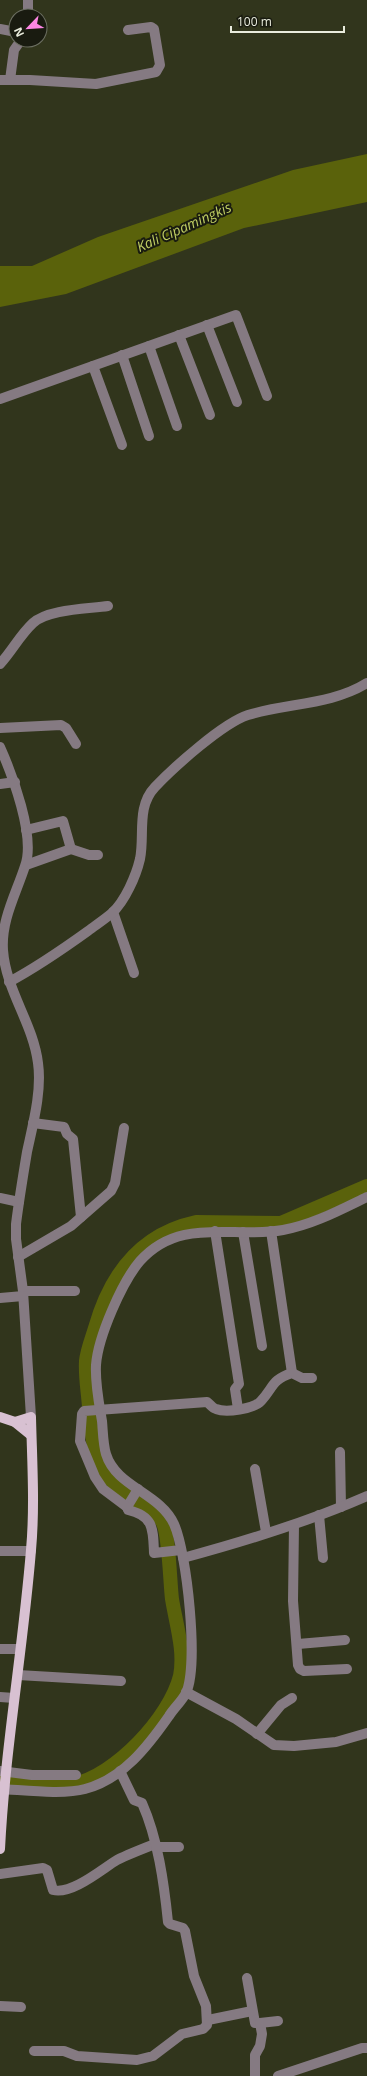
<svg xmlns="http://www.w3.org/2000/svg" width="367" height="2076" font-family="'Open Sans',sans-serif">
<rect width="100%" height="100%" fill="#31351c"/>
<!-- water -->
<polygon fill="#5a620b" points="367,154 367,202 244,228 66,294 0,307 0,266 32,266 98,237 293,170"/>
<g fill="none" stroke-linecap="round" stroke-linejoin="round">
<!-- river -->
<path stroke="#5a620b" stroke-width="14" d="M0,1780C11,1780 23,1780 35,1782C47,1783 60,1786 73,1784C115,1776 170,1717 180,1676C185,1651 176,1624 172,1599C170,1583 169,1535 163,1523C158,1512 146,1509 136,1502C122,1493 110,1482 102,1467C92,1449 91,1428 89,1407C88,1392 85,1376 86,1361C87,1350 92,1338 95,1328C110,1275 140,1234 196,1222L281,1223L367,1186"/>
<!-- minor -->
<g stroke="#857a82" stroke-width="10">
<polyline points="28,16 28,0"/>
<polyline points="0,29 16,32"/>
<polyline points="0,80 30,80 96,84 156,72 160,65 154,29 151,27 128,30"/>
<polyline points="10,80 14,50 21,40"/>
<polyline points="207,325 237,402"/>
<polyline points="179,335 210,415"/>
<polyline points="149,346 177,426"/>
<polyline points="122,355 149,436"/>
<polyline points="93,366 122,445"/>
<polyline points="0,399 236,315 267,396"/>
<path d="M0,664C12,651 20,635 33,623C48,609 88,609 108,606"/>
<polyline points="0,728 61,725 66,728 76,744"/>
<path d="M0,747C12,774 36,837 25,866C16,894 1,920 3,950C6,991 33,1023 38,1063C42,1091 33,1124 27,1152C23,1176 19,1200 16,1224V1239L23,1291L31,1417"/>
<polyline points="0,784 15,782"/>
<polyline points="26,830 63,821 71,849"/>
<polyline points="26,865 71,849 89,855 98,855"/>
<polyline points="113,912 134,973"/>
<path d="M9,982C37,967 63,949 88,931C96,925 105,919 112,913C125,901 136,876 140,859C145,835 136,807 155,787C174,767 223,723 248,715C287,703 332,705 367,683"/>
<polyline points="33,1123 64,1127 67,1134 73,1139 81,1217"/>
<polyline points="0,1198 19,1202"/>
<polyline points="215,1231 239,1384 235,1389 238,1409"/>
<polyline points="271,1231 292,1373"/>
<polyline points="243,1232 262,1346"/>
<polyline points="18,1257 71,1226 111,1191 115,1183 124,1128"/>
<polyline points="23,1291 75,1291"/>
<polyline points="0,1298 23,1296"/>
<polyline points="340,1452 341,1507"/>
<polyline points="255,1469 266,1532"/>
<path d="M138,1489L127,1507L128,1510C154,1516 153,1529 154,1553L181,1550"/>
<path d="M127,1507L103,1489L95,1477L80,1441L82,1414L84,1411L207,1402C210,1404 212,1408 216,1409C226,1413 254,1409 261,1401C274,1387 271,1380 292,1373L302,1378H312"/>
<polyline points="319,1515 323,1558"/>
<polyline points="294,1525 293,1601 298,1665 300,1669 304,1671 347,1669"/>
<polyline points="0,1551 31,1551"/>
<path d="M183,1558C246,1541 308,1522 367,1496"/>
<polyline points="298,1644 345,1640"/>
<polyline points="0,1649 20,1649"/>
<polyline points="18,1675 121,1681"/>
<polyline points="186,1692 236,1719 274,1745 294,1746 336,1742 367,1733"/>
<polyline points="0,1697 14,1698"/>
<polyline points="257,1734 281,1705 292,1698"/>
<polyline points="0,1771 32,1775 76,1775"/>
<path d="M0,1789C23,1790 63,1795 85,1789C123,1779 148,1746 169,1716C174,1708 182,1701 186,1693C199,1665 187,1553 174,1524C160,1493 116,1487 106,1454C103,1444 103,1432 102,1421C99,1403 95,1384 96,1365C98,1337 122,1282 140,1261C180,1216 233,1239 283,1230C312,1225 340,1210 367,1197"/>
<polyline points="156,1847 179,1847"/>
<path d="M0,1874L43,1868L47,1870L53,1890C72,1895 102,1869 117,1860C129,1854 142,1849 155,1844"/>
<polyline points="247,1978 255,2023 260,2023 262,2034 260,2046 255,2055 255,2076"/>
<polyline points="0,2006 21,2007"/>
<polyline points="208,2020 252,2011"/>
<polyline points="260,2023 278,2021"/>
<path d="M34,2051H64L77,2056L137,2060L153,2056L182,2034L203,2029L207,2025L206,2006L194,1976L185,1931L183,1928L170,1924L168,1922C164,1883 158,1839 142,1803L134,1800L120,1771"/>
<polyline points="278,2076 362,2048 367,2048"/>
</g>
<!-- major -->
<g stroke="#d8c1d2" stroke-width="10">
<polyline points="0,1417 15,1422 31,1435"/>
<path d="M0,1849C5,1748 23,1650 31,1550C35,1506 32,1461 31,1417L15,1422"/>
</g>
</g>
<g text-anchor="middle" stroke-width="4" stroke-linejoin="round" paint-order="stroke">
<!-- water labels -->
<g font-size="14" font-style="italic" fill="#c0ce63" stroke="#191b10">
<text transform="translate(184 227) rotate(-24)" y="5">Kali Cipamingkis</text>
</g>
</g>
<!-- north arrow -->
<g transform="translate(28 28) rotate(245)"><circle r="19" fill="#191b10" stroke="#6c6f62"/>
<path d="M0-3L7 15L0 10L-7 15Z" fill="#fc86e4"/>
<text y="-6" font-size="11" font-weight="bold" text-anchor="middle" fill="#e9ecdd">N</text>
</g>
<!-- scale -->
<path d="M231 26v6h113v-6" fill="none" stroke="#e9ecdd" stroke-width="2"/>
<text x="237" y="26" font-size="12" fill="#e9ecdd" stroke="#191b10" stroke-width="3" paint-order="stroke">100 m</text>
</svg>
